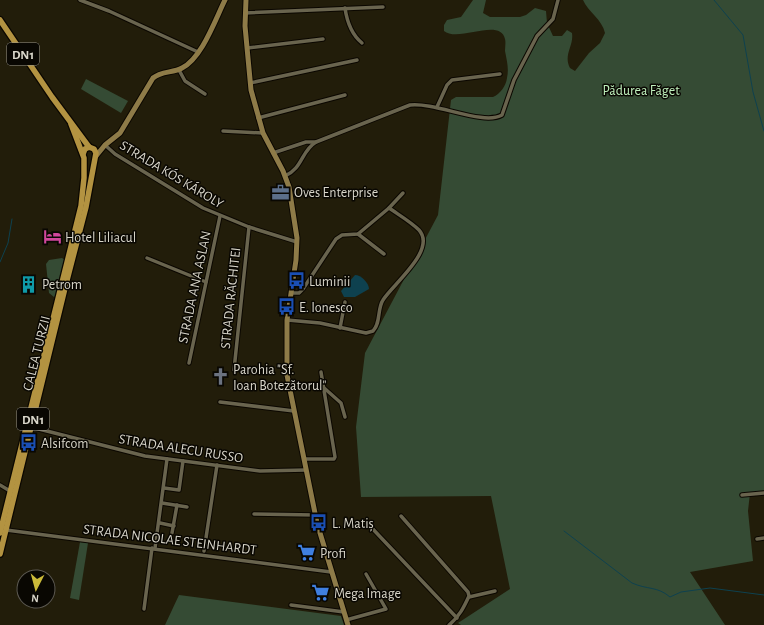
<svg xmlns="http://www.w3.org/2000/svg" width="764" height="625" font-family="'Alegreya Sans',sans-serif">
<rect width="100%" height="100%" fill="#221d0a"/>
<!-- green -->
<g fill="#354b34">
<path d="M473,0H486L483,13L490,17H520L526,15L535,8L546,11L547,23L553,36H562L567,30L572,33C574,46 563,55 570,68L575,71L589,53L600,43L605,33C602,19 588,12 583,0H764V491L750,493L748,511L753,561L690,572L725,625H461L458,623L510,589L491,496L361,497L356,427L365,353L438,215L451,100L456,97H493C500,94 506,86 507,78C509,69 507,61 505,51C505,47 506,43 505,39C500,17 458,43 444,31V25L447,20L461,17Z"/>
<polygon points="86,79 128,101 121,113 81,89"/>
<polygon points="62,258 65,260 57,295 54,297 49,293 46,264 49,260"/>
<polygon points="80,542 88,543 79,600 70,598"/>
<polygon points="179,595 341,616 344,625 165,625"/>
</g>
<!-- water -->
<path fill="#0e414f" d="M355,275C361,275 369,283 369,289L355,297H344L341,291Z"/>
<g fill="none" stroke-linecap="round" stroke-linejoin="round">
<!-- stream -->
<g stroke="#0e414f" stroke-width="1">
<polyline points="714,0 743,35 753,92 764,131"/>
<polyline points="0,262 8,243 12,219"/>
<path d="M564,531L632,583C648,590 657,586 670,597L681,592L710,588L764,595"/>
</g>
<defs>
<g id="street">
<polyline points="80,0 109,11 198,52"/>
<path d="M345,8C347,22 351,34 362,43"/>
<polyline points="245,13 383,7"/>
<polyline points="247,48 323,39"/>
<polyline points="179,70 185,81 205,94"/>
<polyline points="250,83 357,60"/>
<polyline points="437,107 447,85 452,80 500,74"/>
<polyline points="258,118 345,95"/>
<polyline points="223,131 263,133"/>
<polyline points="105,145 115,154 203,208 249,227 297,242"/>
<polyline points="273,153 306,142 316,142"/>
<path d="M285,176C303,168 301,151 316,142L410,105C436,102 483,126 502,115L514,80L537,36L553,19L558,0"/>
<polyline points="389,208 403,193"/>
<polyline points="358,234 384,254"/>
<polyline points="147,258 206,282"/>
<path d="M287,320L320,323L366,333L373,331C381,323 377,309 383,300C393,284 437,250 419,230C411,222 399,215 389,208L358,234L342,235L336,239L303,289L299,293H291"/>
<polyline points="340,328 345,302"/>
<polyline points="189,363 220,216"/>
<polyline points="234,370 249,227"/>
<polyline points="323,387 341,403 345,417"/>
<polyline points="220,402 294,411"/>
<polyline points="31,427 145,456 260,471 306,470"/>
<polyline points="304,459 334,459 335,457 321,372"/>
<polyline points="0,485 10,491"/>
<polyline points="164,488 179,490 183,461"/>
<polyline points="742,495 764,493"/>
<polyline points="162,503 187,507"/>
<polyline points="254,514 315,515"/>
<path d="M401,516L468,592L469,596C464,607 459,617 449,625"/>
<polyline points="160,523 174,526"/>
<polyline points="369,525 457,618"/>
<polyline points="6,530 331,572"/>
<polyline points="172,533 177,505"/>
<polyline points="757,539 764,538"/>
<polyline points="155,548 167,459"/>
<polyline points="204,551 217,465"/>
<polyline points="469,597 495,591"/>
<polyline points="291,605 344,612"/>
<polyline points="144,609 152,548"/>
<polyline points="346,620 386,609 366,574"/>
</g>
<g id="secondary">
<polyline points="246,0 245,26 251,90 263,133 283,171 289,187 297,238 296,260 287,320 287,375 317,523 348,625"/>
<path d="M96,156L105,145L120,133L153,78C161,71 173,73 182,68C202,58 215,20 225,0"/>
</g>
<g id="primary">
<polyline points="0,20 52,97 89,147"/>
<polyline points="0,533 81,206 84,178 84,158 71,124"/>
<polyline points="0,554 66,284 86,207 96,153 94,149 89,147 85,149 83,154"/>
</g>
</defs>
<!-- street casing -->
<use href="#street" stroke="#0b0700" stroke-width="5.5"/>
<!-- secondary casing -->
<use href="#secondary" stroke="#0b0700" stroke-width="7"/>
<!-- primary casing -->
<use href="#primary" stroke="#0b0700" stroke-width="8"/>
<!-- street -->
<use href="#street" stroke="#69644e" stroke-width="3.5"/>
<!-- secondary -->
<use href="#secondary" stroke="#8e7b48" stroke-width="5"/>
<!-- primary -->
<use href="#primary" stroke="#b39341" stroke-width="5.5"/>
</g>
<!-- icons -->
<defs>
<symbol id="office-bare" viewBox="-9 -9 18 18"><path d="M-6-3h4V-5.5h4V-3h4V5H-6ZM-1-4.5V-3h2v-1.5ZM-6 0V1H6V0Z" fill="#5c6f8a" stroke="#090702" stroke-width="2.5" paint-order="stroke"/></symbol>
<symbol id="hotel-bare" viewBox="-9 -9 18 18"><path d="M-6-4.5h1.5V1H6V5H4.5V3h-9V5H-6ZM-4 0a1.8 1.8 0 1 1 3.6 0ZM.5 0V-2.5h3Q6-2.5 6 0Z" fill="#d1479c" stroke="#090702" stroke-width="2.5" paint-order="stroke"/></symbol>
<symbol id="bus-bare" viewBox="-9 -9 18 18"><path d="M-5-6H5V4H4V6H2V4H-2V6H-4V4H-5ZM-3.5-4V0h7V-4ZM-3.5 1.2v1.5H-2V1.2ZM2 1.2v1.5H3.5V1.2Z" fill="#1a4fb4" stroke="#090702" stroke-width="2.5" paint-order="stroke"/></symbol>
<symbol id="building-bare" viewBox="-9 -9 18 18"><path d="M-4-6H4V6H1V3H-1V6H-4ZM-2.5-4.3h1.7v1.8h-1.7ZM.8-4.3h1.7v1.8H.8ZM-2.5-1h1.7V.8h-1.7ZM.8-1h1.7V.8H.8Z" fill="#0f9aa8" stroke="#090702" stroke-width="2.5" paint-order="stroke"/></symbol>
<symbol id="church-bare" viewBox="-9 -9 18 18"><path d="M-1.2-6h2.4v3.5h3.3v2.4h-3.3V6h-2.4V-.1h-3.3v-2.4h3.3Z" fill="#6b7280" stroke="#090702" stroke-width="2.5" paint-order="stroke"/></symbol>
<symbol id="supermarket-bare" viewBox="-9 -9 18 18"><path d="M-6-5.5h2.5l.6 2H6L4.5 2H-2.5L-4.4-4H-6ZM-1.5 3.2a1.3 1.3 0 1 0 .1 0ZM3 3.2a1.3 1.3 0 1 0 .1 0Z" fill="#3f7fe0" stroke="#090702" stroke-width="2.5" paint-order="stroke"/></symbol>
</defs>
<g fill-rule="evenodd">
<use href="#office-bare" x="268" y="180" width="25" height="25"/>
<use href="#hotel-bare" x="40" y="224" width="25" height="25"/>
<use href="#bus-bare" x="284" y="268" width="25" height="25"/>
<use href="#building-bare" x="16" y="272" width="25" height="25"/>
<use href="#bus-bare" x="274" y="294" width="25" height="25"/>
<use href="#church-bare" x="208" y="364" width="25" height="25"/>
<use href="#bus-bare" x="16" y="430" width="25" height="25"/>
<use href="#bus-bare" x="306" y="510" width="25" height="25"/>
<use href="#supermarket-bare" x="294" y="540" width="25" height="25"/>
<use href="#supermarket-bare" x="308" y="580" width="25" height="25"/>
</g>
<g text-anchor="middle" stroke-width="3" stroke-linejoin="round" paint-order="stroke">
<!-- shield labels -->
<g fill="#090702" stroke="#9a978d" stroke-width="1">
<rect x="7" y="43" width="32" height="22" rx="3"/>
<rect x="17" y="408" width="32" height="22" rx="3"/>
</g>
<g font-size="13" font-weight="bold" fill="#d8d5c9">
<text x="23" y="59">DN1</text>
<text x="33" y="424">DN1</text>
</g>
<!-- park labels -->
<g font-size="14" fill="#bff0bc" stroke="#090702">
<text x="641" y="95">Pădurea Făget</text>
</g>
<!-- street labels -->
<g font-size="14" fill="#d8d5c9" stroke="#090702">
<text transform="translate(172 174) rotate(31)" y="5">STRADA KÓS KÁROLY</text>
<text transform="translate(194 287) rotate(-78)" y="5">STRADA ANA ASLAN</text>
<text transform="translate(230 298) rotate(-84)" y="5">STRADA RĂCHITEI</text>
<text transform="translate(36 353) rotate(-76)" y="5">CALEA TURZII</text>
<text transform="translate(181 448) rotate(9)" y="5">STRADA ALECU RUSSO</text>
<text transform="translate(170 539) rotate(7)" y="5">STRADA NICOLAE STEINHARDT</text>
</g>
<!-- poi labels -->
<g font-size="14" fill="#d8d5c9" stroke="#090702" text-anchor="start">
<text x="294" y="197">Oves Enterprise</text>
<text x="65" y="242">Hotel Liliacul</text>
<text x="309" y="286">Luminii</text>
<text x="42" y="289">Petrom</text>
<text x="299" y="312">E. Ionesco</text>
<text x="233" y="374">Parohia "Sf.<tspan x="233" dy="16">Ioan Botezătorul"</tspan></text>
<text x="41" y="448">Alsifcom</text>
<text x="332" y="528">L. Matiș</text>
<text x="320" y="558">Profi</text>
<text x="334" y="598">Mega Image</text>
</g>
</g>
<!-- north arrow -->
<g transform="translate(36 589) rotate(186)"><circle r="19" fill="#090702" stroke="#5c5952"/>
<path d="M0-3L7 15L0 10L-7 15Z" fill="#cbba39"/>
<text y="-6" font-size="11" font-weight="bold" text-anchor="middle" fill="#d8d5c9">N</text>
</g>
</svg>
